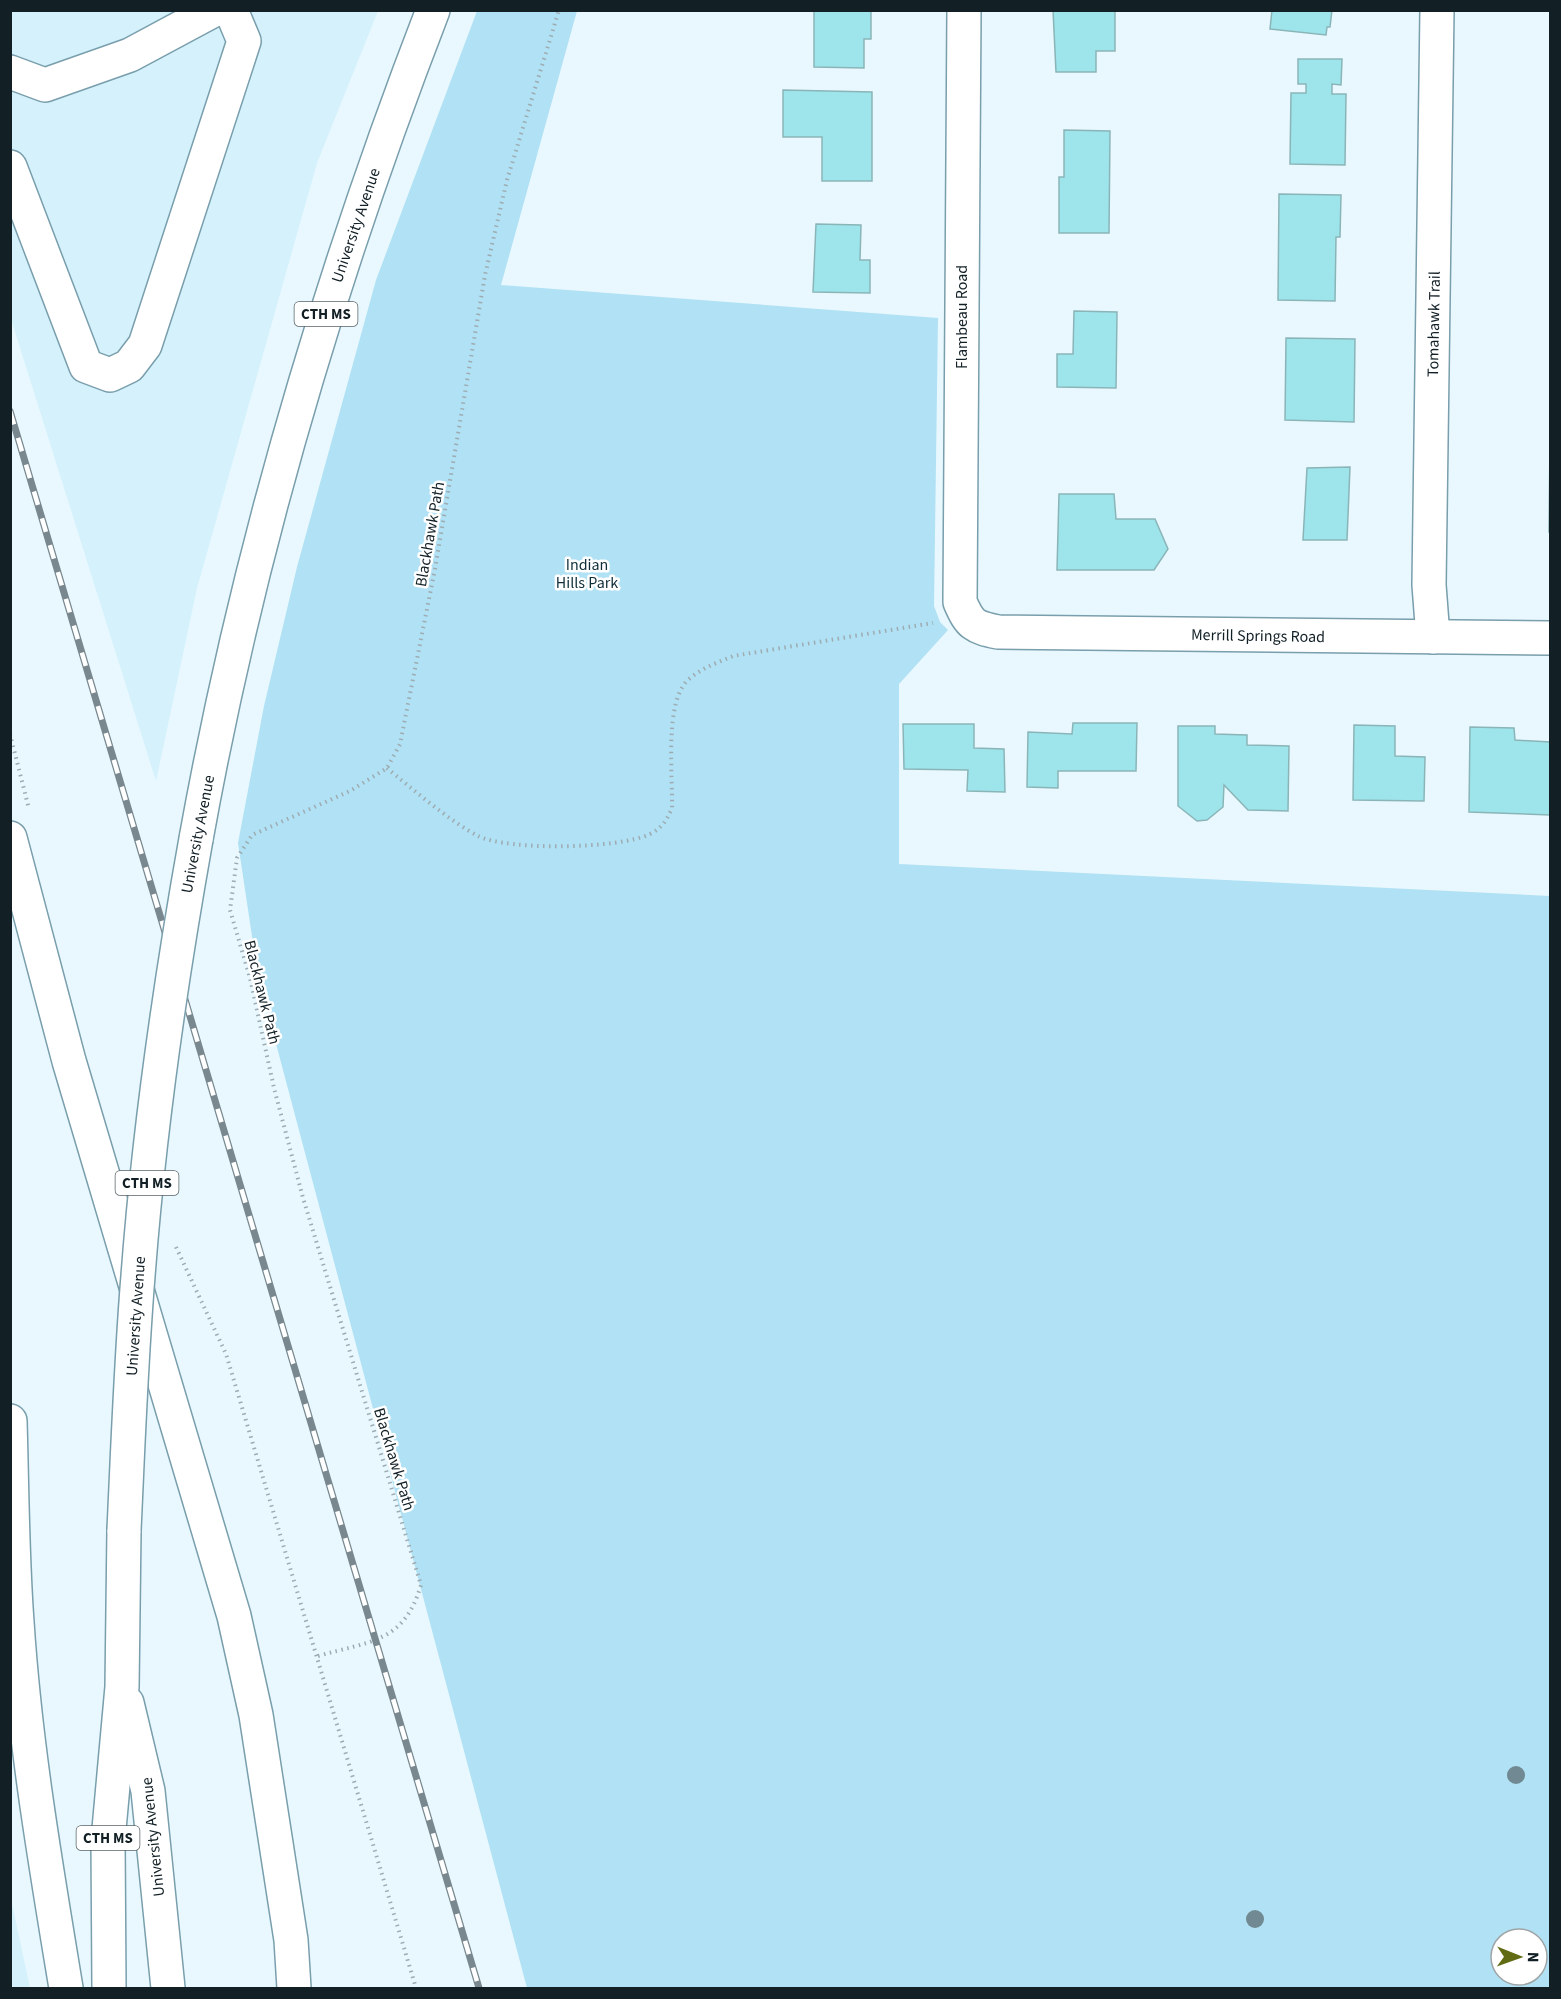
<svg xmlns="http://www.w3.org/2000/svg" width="1561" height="1999" font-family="'Source Sans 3',sans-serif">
<rect width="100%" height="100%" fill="#e8f8fe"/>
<!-- built -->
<g fill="#d4f1fc">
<polygon points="10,11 378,11 317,163 197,588 156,781 11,319"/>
<polygon points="10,1899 11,1899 30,1988 11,1988"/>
</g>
<!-- green -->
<path fill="#b1e1f4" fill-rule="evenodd" d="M477,11H577L501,285L938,318L934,606L940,622L948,630L899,684V864L1550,896V1988H527L258,976L238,843L264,706L297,567L376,280ZM1501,1939H1537V1975H1501Z"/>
<!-- building -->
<g fill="#9ee5eb" stroke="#8ab5b8" stroke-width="1.5">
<polygon points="814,10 871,10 871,39 864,39 864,68 814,67"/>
<polygon points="1053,10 1115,11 1115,51 1096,51 1096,72 1056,72"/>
<polygon points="1272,10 1332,10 1330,27 1327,27 1326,35 1270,29"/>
<polygon points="1298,59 1342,59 1341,85 1332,84 1332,94 1346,94 1345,165 1290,164 1291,93 1306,93 1306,84 1298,84"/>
<polygon points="783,90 872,92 872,181 822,181 822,137 783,137"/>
<polygon points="1064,130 1110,131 1109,233 1059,233 1059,177 1064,177"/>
<polygon points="1279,194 1341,195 1340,237 1336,237 1335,301 1278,300"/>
<polygon points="816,224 861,225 860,260 870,260 870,293 813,292"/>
<polygon points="1074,311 1117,312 1116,388 1057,387 1057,354 1073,354"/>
<polygon points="1286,338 1355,339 1354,422 1285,420"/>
<polygon points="1550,442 1550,532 1549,532"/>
<polygon points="1350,467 1347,540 1303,540 1307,468"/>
<polygon points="1059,494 1114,494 1116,519 1155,519 1168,549 1154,570 1057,570"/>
<polygon points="1073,723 1137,723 1136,771 1058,771 1058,788 1027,787 1028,732 1072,734"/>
<polygon points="903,724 974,724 974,748 1004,749 1005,792 967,791 968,770 904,769"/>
<polygon points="1354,725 1395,726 1395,756 1425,757 1424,801 1353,800"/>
<polygon points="1178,726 1215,726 1215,734 1247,735 1247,745 1289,746 1288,811 1248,810 1224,785 1223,807 1207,820 1197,821 1178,806"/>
<polygon points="1470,727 1514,728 1515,740 1550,742 1550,815 1469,812"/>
</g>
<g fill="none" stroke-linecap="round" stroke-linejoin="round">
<defs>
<g id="minor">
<path d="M964,10L960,602C970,625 974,627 998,632L1550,638"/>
<polyline points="10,72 45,85 130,55 214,10"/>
<polyline points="10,167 86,366 110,375 129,366 145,345 244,41 231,10"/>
<polyline points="1433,637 1429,585 1437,10"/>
</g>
<g id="major">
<polyline points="10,838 69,1061 234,1616 256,1715 291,1940 294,1988"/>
<path d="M196,839C247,556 329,279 433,10"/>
<path d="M10,1421C12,1488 12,1555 17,1622C25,1745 46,1867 66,1988"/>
<polyline points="127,1703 148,1791 168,1988"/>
<polyline points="109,1988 108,1840 122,1687 124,1530"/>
</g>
</defs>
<!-- minor casing -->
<use href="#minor" stroke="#799eac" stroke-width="36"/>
<!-- major casing -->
<use href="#major" stroke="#799eac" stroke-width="36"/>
<!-- path -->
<g stroke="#9dacb2" stroke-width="4" stroke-dasharray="1.5 4.5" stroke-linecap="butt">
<polyline points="10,734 29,809"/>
<path d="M387,768C411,788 451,822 478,836C509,851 619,849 650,834C662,828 667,820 672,808C673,776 664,702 688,680C701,668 717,663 733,656L933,623"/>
<polyline points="176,1247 226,1354 416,1988"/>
<path d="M318,1656C370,1641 404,1643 421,1585L303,1198L274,1088L250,978L230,910L237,858L252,835L350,791L387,768L400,744L435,569L485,275L507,180L559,10"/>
</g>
<!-- minor -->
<use href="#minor" stroke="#fff" stroke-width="33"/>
<!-- major -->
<use href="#major" stroke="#fff" stroke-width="33"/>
<defs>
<polyline id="rail" points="10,411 479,1988"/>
</defs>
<!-- rail casing -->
<use href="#rail" stroke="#79888e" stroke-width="7"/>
<!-- rail -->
<use href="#rail" stroke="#fff" stroke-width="4.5" stroke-dasharray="14" stroke-linecap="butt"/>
<defs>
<path id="major-bridge" d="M124,1530C128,1445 131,1361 138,1276C149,1130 170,984 196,839"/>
</defs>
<!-- major-bridge casing -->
<use href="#major-bridge" stroke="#799eac" stroke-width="36" stroke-linecap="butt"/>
<!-- major-bridge -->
<use href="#major-bridge" stroke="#fff" stroke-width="33"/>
</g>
<!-- trees -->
<g fill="#718992">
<circle cx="1516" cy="1775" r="9"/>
<circle cx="1255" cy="1919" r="9"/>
</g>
<g text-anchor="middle" stroke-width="5" stroke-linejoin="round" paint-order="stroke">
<!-- shield labels -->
<g fill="#fff" stroke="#596367" stroke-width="1.5">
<rect x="294.5" y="302" width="63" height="24" rx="4.5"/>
<rect x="115.5" y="1171" width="63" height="24" rx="4.5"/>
<rect x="76.5" y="1826" width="63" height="24" rx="4.5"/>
</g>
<g font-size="15" font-weight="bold" fill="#122026">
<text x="326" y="319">CTH MS</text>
<text x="147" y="1188">CTH MS</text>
<text x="108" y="1843">CTH MS</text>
</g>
<!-- street labels -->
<g font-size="16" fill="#122026" stroke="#fff">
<text transform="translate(355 225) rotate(-71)" y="6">University Avenue</text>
<text transform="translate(961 317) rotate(-90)" y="6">Flambeau Road</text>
<text transform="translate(1433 324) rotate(-89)" y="6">Tomahawk Trail</text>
<text transform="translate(429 534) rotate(-80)" y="6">Blackhawk Path</text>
<text transform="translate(1258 635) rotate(1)" y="6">Merrill Springs Road</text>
<text transform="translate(197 834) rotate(-79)" y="6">University Avenue</text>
<text transform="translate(263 992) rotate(76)" y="6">Blackhawk Path</text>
<text transform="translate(135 1316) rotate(-86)" y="6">University Avenue</text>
<text transform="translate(395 1459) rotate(73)" y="6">Blackhawk Path</text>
<text transform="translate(152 1837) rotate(-96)" y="6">University Avenue</text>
</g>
<!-- park labels -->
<g font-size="16" fill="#102e39" stroke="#fff">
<text x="587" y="570">Indian<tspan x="587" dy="18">Hills Park</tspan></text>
</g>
</g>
<!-- border -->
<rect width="1561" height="1999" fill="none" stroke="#122026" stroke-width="24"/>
<!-- north arrow -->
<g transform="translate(1519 1957) rotate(91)"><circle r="28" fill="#ffffff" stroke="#a0a6a8" stroke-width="1.5"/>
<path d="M0-4.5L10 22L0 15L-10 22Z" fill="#606b13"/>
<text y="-9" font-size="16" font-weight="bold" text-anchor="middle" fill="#122026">N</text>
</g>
</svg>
